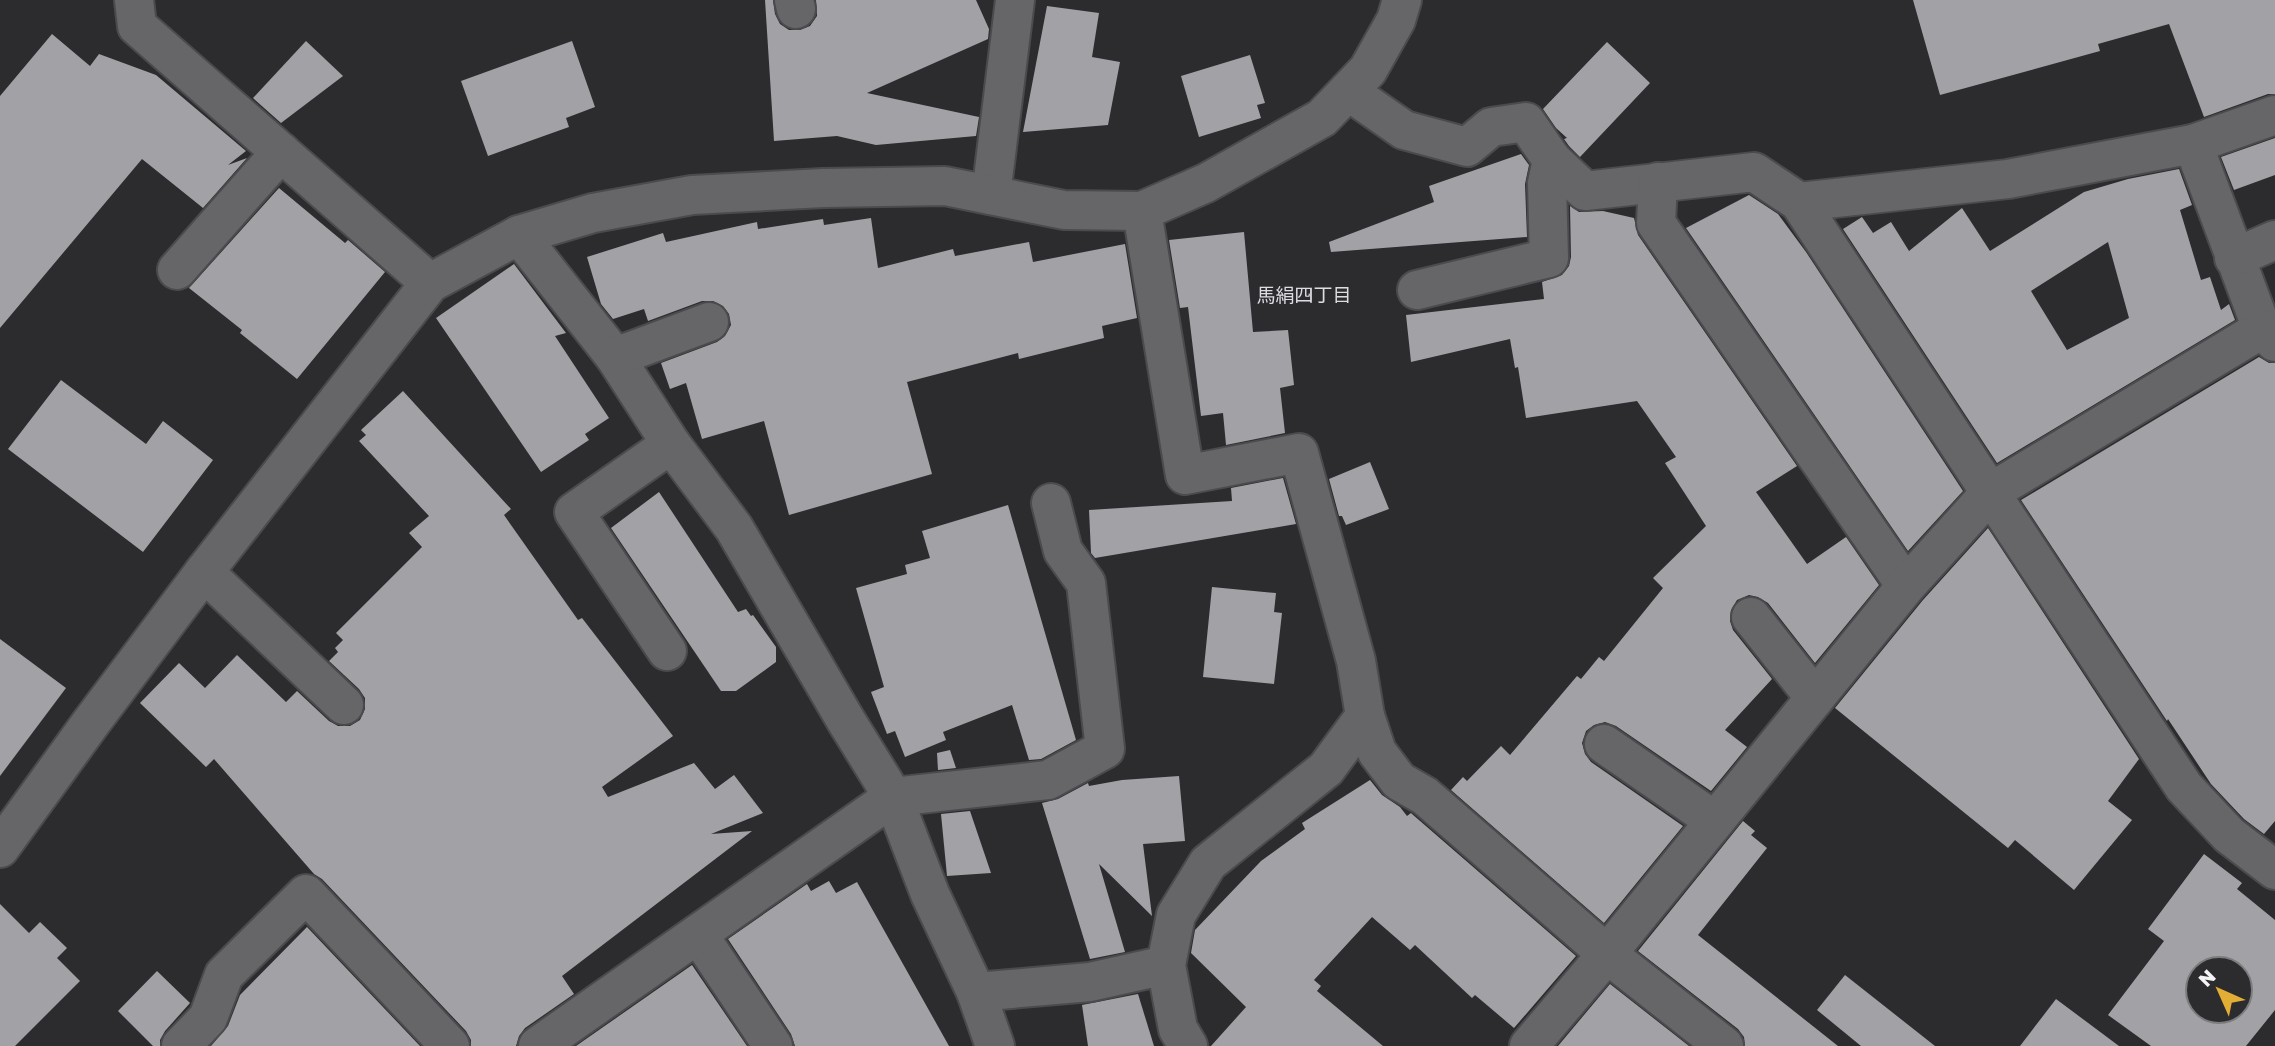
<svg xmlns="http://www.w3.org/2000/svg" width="2275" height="1046" font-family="'Golos Text','Noto Sans JP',sans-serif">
<rect width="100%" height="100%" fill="#2c2c2f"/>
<!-- building -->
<g fill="#a2a1a5" fill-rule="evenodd">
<polygon points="765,0 773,0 775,14 780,24 789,30 800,30 810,26 817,16 816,0 976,0 989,29 988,39 867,93 979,117 976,136 876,145 837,136 774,141"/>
<polygon points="1913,0 2275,0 2275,94 2268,94 2204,117 2169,24 2098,44 2100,51 1940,95"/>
<polygon points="1047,6 1099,13 1092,57 1120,62 1108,125 1023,132"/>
<polygon points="52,34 90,66 99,54 156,75 246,151 228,165 247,158 203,208 142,159 0,328 0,96"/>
<polygon points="306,41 343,76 281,123 253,98"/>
<polygon points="572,41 595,107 566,118 569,127 488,156 461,81"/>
<polygon points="1607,42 1650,83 1580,157 1569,146 1564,139 1567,138 1556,128 1543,109"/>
<polygon points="1250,55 1265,103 1257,105 1261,118 1199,137 1181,76"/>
<polygon points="2275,138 2275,175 2234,190 2221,157"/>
<polygon points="1521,154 1529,165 1525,184 1527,237 1331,252 1329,242 1434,202 1429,186"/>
<path d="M2179,169L2192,205L2180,210L2201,280L2210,277L2221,310L2229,304L2235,320L1997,463L1843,229L1862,217L1873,233L1891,222L1909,251L1962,208L1990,251L2084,192L2128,179ZM2108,242L2129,318L2067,350L2031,291Z"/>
<polygon points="279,188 345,243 348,240 385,272 297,379 240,333 242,330 189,288"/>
<polygon points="1749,195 1778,214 1806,252 1963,491 1908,551 1686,228"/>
<polygon points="1570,206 1579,212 1603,211 1634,218 1638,235 1797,466 1756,492 1807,564 1846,537 1879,585 1815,663 1768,603 1758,597 1749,595 1737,600 1731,610 1730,621 1733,630 1772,679 1725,730 1747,747 1711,791 1616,726 1605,722 1594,725 1586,731 1582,743 1585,754 1591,762 1683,826 1604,923 1451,790 1463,777 1467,781 1501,746 1510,755 1577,676 1581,679 1599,657 1604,661 1663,588 1653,578 1706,526 1665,463 1676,457 1637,401 1526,418 1518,367 1515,368 1510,339 1411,362 1406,315 1544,299 1542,282 1562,275 1569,266 1571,257"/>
<polygon points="871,218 878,268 953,249 955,256 1029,242 1033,262 1125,244 1137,318 1102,326 1104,338 1019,359 1018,353 907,382 932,474 789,515 764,421 702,439 686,383 670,389 661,363 717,342 725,336 731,325 729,314 723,306 713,301 702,301 648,321 644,309 613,319 601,304 587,257 663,233 666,242 757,222 758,229 823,219 824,225"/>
<polygon points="1244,232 1253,332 1288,330 1294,385 1280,388 1285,433 1226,445 1223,413 1201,416 1188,307 1180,308 1169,240"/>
<polygon points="514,264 566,333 555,336 609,418 585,434 589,440 541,472 436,318"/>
<polygon points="2259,357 2269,363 2275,363 2275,821 2264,834 2244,819 2211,784 2168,719 2167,721 2021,500"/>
<polygon points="61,380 146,444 163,421 213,460 143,552 8,449"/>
<polygon points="403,391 511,509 504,515 578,620 582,618 673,736 602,787 608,797 694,763 715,789 734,775 763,813 711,834 752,831 562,976 574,994 525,1028 519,1036 516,1046 471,1046 471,1040 466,1031 322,879 314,874 214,759 206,767 140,703 179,663 205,688 237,655 286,702 297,691 329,721 338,726 350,726 360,720 365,709 365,698 359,689 329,661 338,652 335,648 343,640 336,633 422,547 409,533 429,516 359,441 366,435 361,430"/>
<polygon points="1370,462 1389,509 1346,525 1342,516 1339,516 1329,479"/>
<polygon points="1283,478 1296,524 1095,558 1091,553 1089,510 1232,501 1231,488"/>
<polygon points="659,492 738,612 746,609 751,616 753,615 776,647 776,662 736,691 721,691 611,528"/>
<polygon points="1008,505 1076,740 1041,759 1029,760 1012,705 943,732 946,740 905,757 895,731 887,734 871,692 884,687 856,588 907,574 905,565 930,558 922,531"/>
<polygon points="1988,528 2139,759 2108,801 2132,820 2074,890 2015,840 2008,848 1835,708 1923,600"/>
<polygon points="1212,587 1276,593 1274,612 1282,613 1274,684 1203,677"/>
<polygon points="0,639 66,688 0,776"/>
<polygon points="950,750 956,768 938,770 937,753"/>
<polygon points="1179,776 1185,841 1143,844 1152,916 1099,864 1125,952 1090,959 1042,803 1058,799 1088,783 1089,786 1122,780"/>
<polygon points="1370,780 1382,795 1400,807 1407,816 1411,813 1412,814 1576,956 1514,1028 1475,995 1472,998 1415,945 1410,950 1372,917 1314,980 1321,986 1317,991 1383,1046 1211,1046 1246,1007 1191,953 1195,930 1261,861 1305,829 1302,823"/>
<polygon points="970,811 991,873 947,876 941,814"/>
<polygon points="1743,821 1755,831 1751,835 1767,848 1698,935 1838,1046 1745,1046 1744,1037 1738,1029 1638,951"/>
<path d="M2204,854L2242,883L2237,889L2275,920V1010L2246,1046H2151L2108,1015L2164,941L2148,929ZM2198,969H2240V1011H2198Z"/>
<polygon points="829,881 836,893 857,882 949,1046 795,1046 791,1034 728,939 807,884 811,891"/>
<polygon points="0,904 29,933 40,922 67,948 57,958 80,981 15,1046 0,1046"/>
<polygon points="307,927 420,1046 211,1046 228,1026 240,995"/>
<polygon points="692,965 747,1046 576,1046"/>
<polygon points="157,971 190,1003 165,1031 160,1040 160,1046 153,1046 118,1011"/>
<polygon points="1845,975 1935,1046 1861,1046 1817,1010"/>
<polygon points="1610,984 1689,1046 1558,1046"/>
<polygon points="1138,994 1154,1046 1088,1046 1082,1005"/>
<polygon points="2056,999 2119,1046 2020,1046"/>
</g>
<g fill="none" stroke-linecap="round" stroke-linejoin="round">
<defs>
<g id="minor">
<polyline points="134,0 137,26 430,283"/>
<polyline points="794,0 796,9"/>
<polyline points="1348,91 1404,130 1467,147 1491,127 1526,122 1552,160 1547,183 1549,258 1417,290"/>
<polyline points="2193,144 2262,329 2275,342"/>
<polyline points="1552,160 1585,191 1754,172 1799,202 2184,787 2229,835 2275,870"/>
<polyline points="1658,182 1656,223 1906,586"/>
<polyline points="991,195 1015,0"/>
<polyline points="1799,202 2008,179 2193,144 2275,115"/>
<polyline points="1142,211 1185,475 1299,453 1356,661 1365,716 1326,769 1208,863 1176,915 1166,965 1178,1029 1188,1046"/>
<polyline points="519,235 615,357 671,444 734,528 845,719 893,797 930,894 976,992 995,1046"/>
<polyline points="2234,258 2275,240"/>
<polyline points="177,270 281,152"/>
<polyline points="615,357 709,322"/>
<polyline points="204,572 344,705"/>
<polyline points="1751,617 1815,698"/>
<polyline points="667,651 574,512 671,444"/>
<polyline points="1365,716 1377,752 1399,781 1425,796 1607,954 1724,1046"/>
<polyline points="1604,744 1715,821"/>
<polyline points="0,848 90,724 204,572 430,283 519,235 593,213 692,195 823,188 945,186 1064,210 1142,211 1206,183 1322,118 1368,70 1396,20 1402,0"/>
<polyline points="698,934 773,1046"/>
<polyline points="976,992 1090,982 1166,965"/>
<polyline points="181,1046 208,1018 224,975 306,894 450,1046"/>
<polyline points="538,1046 893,797 1048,780 1105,749 1086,583 1063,551 1051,503"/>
<polyline points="1529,1046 1607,954 1906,586 1991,492 2262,329"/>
</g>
</defs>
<!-- minor casing -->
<use href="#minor" stroke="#4b4a4d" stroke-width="42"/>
<!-- minor -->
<use href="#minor" stroke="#666669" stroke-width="38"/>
</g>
<g text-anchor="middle" stroke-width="7" stroke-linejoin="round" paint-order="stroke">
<!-- neighbourhood labels -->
<g font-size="19" fill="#dddce0" stroke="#2c2c2f">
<text x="1304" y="302">馬絹四丁目</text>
</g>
</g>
<!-- north arrow -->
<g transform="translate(2219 990) rotate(315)"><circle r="33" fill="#2c2c2f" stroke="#7c7c7f" stroke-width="2"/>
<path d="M0-5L12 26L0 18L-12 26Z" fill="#e3ae35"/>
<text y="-10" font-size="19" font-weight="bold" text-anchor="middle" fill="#f4f4f6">N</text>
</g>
</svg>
